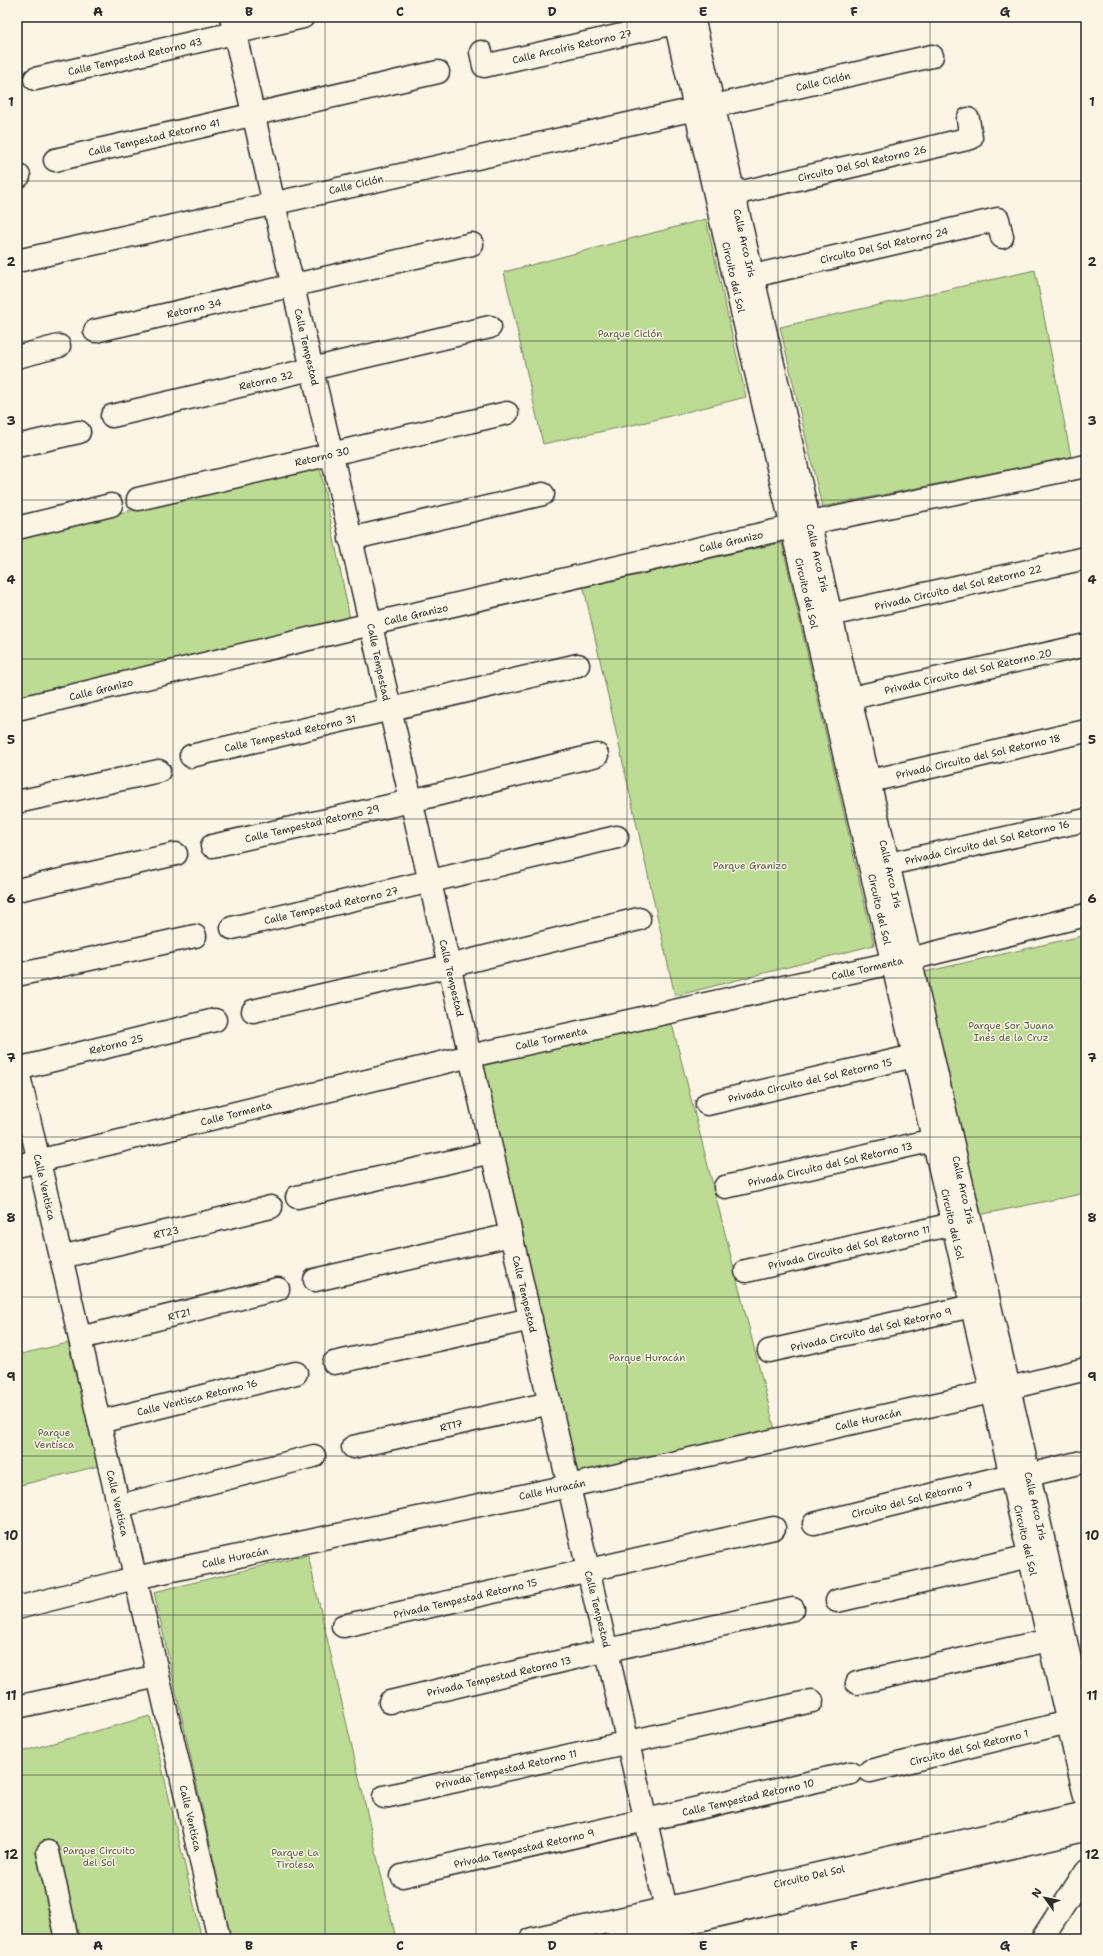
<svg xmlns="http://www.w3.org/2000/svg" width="1103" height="1956" font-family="'Shantell Sans',sans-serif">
<rect width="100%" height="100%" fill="#fcf5e5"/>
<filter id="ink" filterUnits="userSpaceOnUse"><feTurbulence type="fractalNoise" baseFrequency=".025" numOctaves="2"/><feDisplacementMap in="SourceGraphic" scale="8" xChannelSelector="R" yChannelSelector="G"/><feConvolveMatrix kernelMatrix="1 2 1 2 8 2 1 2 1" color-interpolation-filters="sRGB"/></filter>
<g filter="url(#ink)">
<!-- green -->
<g fill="#bcdb93" stroke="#74835f">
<polygon points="706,219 746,397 646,422 543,444 504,272"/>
<polygon points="1035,270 1071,457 822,507 780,327"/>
<polygon points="320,468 350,619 17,702 17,536"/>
<polygon points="782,543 874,945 675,996 583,584"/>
<polygon points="1086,935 1086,1193 979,1215 920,973"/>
<polygon points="672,1024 776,1434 569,1486 470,1057"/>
<polygon points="68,1343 99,1466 17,1486 17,1355"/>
<polygon points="308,1555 396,1939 231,1939 154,1592"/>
<polygon points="150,1716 202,1939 17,1939 17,1753"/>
</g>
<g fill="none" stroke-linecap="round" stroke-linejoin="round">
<defs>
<g id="minor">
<polyline points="231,17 673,1939"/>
<polyline points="674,17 1086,1801"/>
<polyline points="693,17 1029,1475 1086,1732"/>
<polyline points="481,52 484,66 675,23"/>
<polyline points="35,79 303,17"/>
<polyline points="714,106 932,56"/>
<polyline points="55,160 438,72"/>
<polyline points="17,176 19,176"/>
<polyline points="734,194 971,138 968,119"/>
<polyline points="17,261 695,109"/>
<polyline points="753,276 998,219 1002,237"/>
<polyline points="95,331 472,244"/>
<polyline points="17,357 59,346"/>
<polyline points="112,416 490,327"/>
<polyline points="17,446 79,432"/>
<polyline points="138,499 507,413"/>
<polyline points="810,523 1086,466"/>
<polyline points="17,528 111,505"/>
<polyline points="350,539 543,494"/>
<polyline points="830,615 1086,558"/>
<polyline points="851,698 1086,645"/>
<polyline points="17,709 371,624 792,527"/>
<polyline points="191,756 578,665"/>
<polyline points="870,781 1086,731"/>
<polyline points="17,802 159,771"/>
<polyline points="212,846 411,801 597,755"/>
<polyline points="889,864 1086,820"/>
<polyline points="17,890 176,854"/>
<polyline points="232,928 617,837"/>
<polyline points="17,975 195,936"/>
<polyline points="253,1011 449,966 639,919"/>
<polyline points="17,1067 219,1939"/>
<polyline points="17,1069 215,1020"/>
<polyline points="707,1104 914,1056"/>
<polyline points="17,1166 470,1056 910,959 1086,915"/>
<polyline points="725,1187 934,1140"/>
<polyline points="297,1197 492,1152"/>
<polyline points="61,1257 271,1207"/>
<polyline points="746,1271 953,1224"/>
<polyline points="315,1280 511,1235"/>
<polyline points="80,1338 278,1289"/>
<polyline points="769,1351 972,1306"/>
<polyline points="334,1363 531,1319"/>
<polyline points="99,1422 296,1373"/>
<polyline points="353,1447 550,1403"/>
<polyline points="1029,1475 1086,1461"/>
<polyline points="119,1506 314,1456"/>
<polyline points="814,1524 1011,1475"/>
<polyline points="837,1601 1030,1556"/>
<polyline points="17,1608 135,1578 569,1486 1009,1388 1086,1369"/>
<polyline points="343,1626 774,1528"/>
<polyline points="857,1683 1049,1640"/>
<polyline points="390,1702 608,1650 793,1609"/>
<polyline points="17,1707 158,1676"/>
<polyline points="870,1771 1068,1722"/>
<polyline points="384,1797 812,1701"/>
<polyline points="48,1852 67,1939"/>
<polyline points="402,1876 851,1773"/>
<polyline points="532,1939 1077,1815 1086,1818"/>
<polyline points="617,1939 1080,1831 1086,1825"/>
<polyline points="1042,1939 1086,1871"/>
</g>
</defs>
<!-- minor casing -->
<use href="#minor" stroke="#2b2b2b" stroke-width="25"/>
<!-- minor -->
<use href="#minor" stroke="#fcf5e5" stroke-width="22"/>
</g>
</g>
<!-- grid -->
<path fill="none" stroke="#2b2b2b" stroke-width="1" stroke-opacity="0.55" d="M173,17V1939M325,17V1939M476,17V1939M627,17V1939M778,17V1939M930,17V1939M17,181H1086M17,341H1086M17,500H1086M17,659H1086M17,819H1086M17,978H1086M17,1137H1086M17,1297H1086M17,1456H1086M17,1615H1086M17,1775H1086"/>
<g text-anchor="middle" stroke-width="3" stroke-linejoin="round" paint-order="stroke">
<!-- street labels -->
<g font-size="10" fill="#2b2b2b" stroke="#fcf5e5">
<text transform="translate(572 46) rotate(-13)" y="4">Calle Arcoíris Retorno 27</text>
<text transform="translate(135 56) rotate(-13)" y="4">Calle Tempestad Retorno 43</text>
<text transform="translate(823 81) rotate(-13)" y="4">Calle Ciclón</text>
<text transform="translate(154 137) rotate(-13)" y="4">Calle Tempestad Retorno 41</text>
<text transform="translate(862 163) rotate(-13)" y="4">Circuito Del Sol Retorno 26</text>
<text transform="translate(356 184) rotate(-13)" y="4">Calle Ciclón</text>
<text transform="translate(745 243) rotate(77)" y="4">Calle Arco Iris</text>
<text transform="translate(884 245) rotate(-13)" y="4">Circuito Del Sol Retorno 24</text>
<text transform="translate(734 277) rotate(77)" y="4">Circuito del Sol</text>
<text transform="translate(194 308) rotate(-13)" y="4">Retorno 34</text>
<text transform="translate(307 347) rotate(77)" y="4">Calle Tempestad</text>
<text transform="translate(266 380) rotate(-13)" y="4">Retorno 32</text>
<text transform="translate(322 456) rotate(-13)" y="4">Retorno 30</text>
<text transform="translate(731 541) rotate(-13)" y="4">Calle Granizo</text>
<text transform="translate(818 558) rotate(77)" y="4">Calle Arco Iris</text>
<text transform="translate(958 587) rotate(-13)" y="4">Privada Circuito del Sol Retorno 22</text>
<text transform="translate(807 593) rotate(77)" y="4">Circuito del Sol</text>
<text transform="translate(416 614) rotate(-13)" y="4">Calle Granizo</text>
<text transform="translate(379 662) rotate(78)" y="4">Calle Tempestad</text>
<text transform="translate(968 671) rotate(-13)" y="4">Privada Circuito del Sol Retorno 20</text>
<text transform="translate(101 689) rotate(-14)" y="4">Calle Granizo</text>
<text transform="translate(290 733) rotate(-13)" y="4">Calle Tempestad Retorno 31</text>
<text transform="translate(978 756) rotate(-13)" y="4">Privada Circuito del Sol Retorno 18</text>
<text transform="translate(312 823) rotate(-13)" y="4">Calle Tempestad Retorno 29</text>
<text transform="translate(987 842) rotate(-13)" y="4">Privada Circuito del Sol Retorno 16</text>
<text transform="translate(891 874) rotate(77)" y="4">Calle Arco Iris</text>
<text transform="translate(331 905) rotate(-13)" y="4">Calle Tempestad Retorno 27</text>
<text transform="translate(880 909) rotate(77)" y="4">Circuito del Sol</text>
<text transform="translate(867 968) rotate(-13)" y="4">Calle Tormenta</text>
<text transform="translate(452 978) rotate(77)" y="4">Calle Tempestad</text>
<text transform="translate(551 1038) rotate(-13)" y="4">Calle Tormenta</text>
<text transform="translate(116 1044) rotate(-14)" y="4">Retorno 25</text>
<text transform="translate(810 1080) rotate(-13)" y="4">Privada Circuito del Sol Retorno 15</text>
<text transform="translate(236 1113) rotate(-14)" y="4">Calle Tormenta</text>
<text transform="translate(830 1164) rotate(-13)" y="4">Privada Circuito del Sol Retorno 13</text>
<text transform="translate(45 1187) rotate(77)" y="4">Calle Ventisca</text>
<text transform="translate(964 1190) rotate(77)" y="4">Calle Arco Iris</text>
<text transform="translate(953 1224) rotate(77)" y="4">Circuito del Sol</text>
<text transform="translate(166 1232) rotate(-13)" y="4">RT23</text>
<text transform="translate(849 1247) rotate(-13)" y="4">Privada Circuito del Sol Retorno 11</text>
<text transform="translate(525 1294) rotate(77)" y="4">Calle Tempestad</text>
<text transform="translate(179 1314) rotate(-14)" y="4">RT21</text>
<text transform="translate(871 1329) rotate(-13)" y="4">Privada Circuito del Sol Retorno 9</text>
<text transform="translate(197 1397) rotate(-14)" y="4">Calle Ventisca Retorno 16</text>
<text transform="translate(868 1419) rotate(-13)" y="4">Calle Huracán</text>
<text transform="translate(451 1425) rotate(-13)" y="4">RT17</text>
<text transform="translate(552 1489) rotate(-12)" y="4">Calle Huracán</text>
<text transform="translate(912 1499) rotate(-14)" y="4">Circuito del Sol Retorno 7</text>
<text transform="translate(118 1503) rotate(77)" y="4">Calle Ventisca</text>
<text transform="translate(1036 1506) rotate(77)" y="4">Calle Arco Iris</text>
<text transform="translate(1026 1540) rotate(77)" y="4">Circuito del Sol</text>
<text transform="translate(235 1557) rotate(-12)" y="4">Calle Huracán</text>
<text transform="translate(465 1598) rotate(-13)" y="4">Privada Tempestad Retorno 15</text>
<text transform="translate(598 1609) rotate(76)" y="4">Calle Tempestad</text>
<text transform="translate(499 1676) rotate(-13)" y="4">Privada Tempestad Retorno 13</text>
<text transform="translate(969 1747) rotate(-14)" y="4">Circuito del Sol Retorno 1</text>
<text transform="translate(506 1769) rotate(-13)" y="4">Privada Tempestad Retorno 11</text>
<text transform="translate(748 1797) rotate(-13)" y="4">Calle Tempestad Retorno 10</text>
<text transform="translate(191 1818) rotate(77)" y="4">Calle Ventisca</text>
<text transform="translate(524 1848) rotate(-13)" y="4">Privada Tempestad Retorno 9</text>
<text transform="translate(809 1876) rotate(-13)" y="4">Circuito Del Sol</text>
</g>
<!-- park labels -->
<g font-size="10" fill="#4f5745" stroke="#fcf5e5">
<text x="630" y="337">Parque Ciclón</text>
<text x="750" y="869">Parque Granizo</text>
<text x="1011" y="1029">Parque Sor Juana<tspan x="1011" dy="12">Inés de la Cruz</tspan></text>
<text x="647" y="1361">Parque Huracán</text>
<text x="54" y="1436">Parque<tspan x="54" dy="12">Ventísca</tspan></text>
<text x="99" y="1854">Parque Circuito<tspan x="99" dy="12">del Sol</tspan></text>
<text x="295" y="1856">Parque La<tspan x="295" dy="12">Tirolesa</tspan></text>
</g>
</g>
<!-- margin -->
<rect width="1103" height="1956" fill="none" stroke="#fcf5e5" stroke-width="44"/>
<!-- north arrow -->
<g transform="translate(1045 1898) rotate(303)" stroke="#fcf5e5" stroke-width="3" paint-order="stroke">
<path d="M0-3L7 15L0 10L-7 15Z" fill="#2b2b2b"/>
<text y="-6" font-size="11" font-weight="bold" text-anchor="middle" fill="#2b2b2b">N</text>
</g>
<rect x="22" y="22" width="1059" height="1912" fill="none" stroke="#2b2b2b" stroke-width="1.5"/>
<g font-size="13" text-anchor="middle" font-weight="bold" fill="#2b2b2b">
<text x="98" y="16">A</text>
<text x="249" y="16">B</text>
<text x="400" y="16">C</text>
<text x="552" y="16">D</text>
<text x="703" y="16">E</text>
<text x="854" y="16">F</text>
<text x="1005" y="16">G</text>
<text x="11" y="106">1</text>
<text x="1092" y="106">1</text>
<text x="11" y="266">2</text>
<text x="1092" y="266">2</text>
<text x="11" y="425">3</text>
<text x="1092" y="425">3</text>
<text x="11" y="584">4</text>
<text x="1092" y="584">4</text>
<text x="11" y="744">5</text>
<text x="1092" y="744">5</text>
<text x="11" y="903">6</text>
<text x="1092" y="903">6</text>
<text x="11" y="1062">7</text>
<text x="1092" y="1062">7</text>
<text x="11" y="1222">8</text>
<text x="1092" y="1222">8</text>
<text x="11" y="1381">9</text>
<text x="1092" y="1381">9</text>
<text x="11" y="1540">10</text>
<text x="1092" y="1540">10</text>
<text x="11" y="1700">11</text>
<text x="1092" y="1700">11</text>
<text x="11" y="1859">12</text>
<text x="1092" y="1859">12</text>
<text x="98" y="1950">A</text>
<text x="249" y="1950">B</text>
<text x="400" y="1950">C</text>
<text x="552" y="1950">D</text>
<text x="703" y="1950">E</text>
<text x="854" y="1950">F</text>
<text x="1005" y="1950">G</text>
</g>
</svg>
